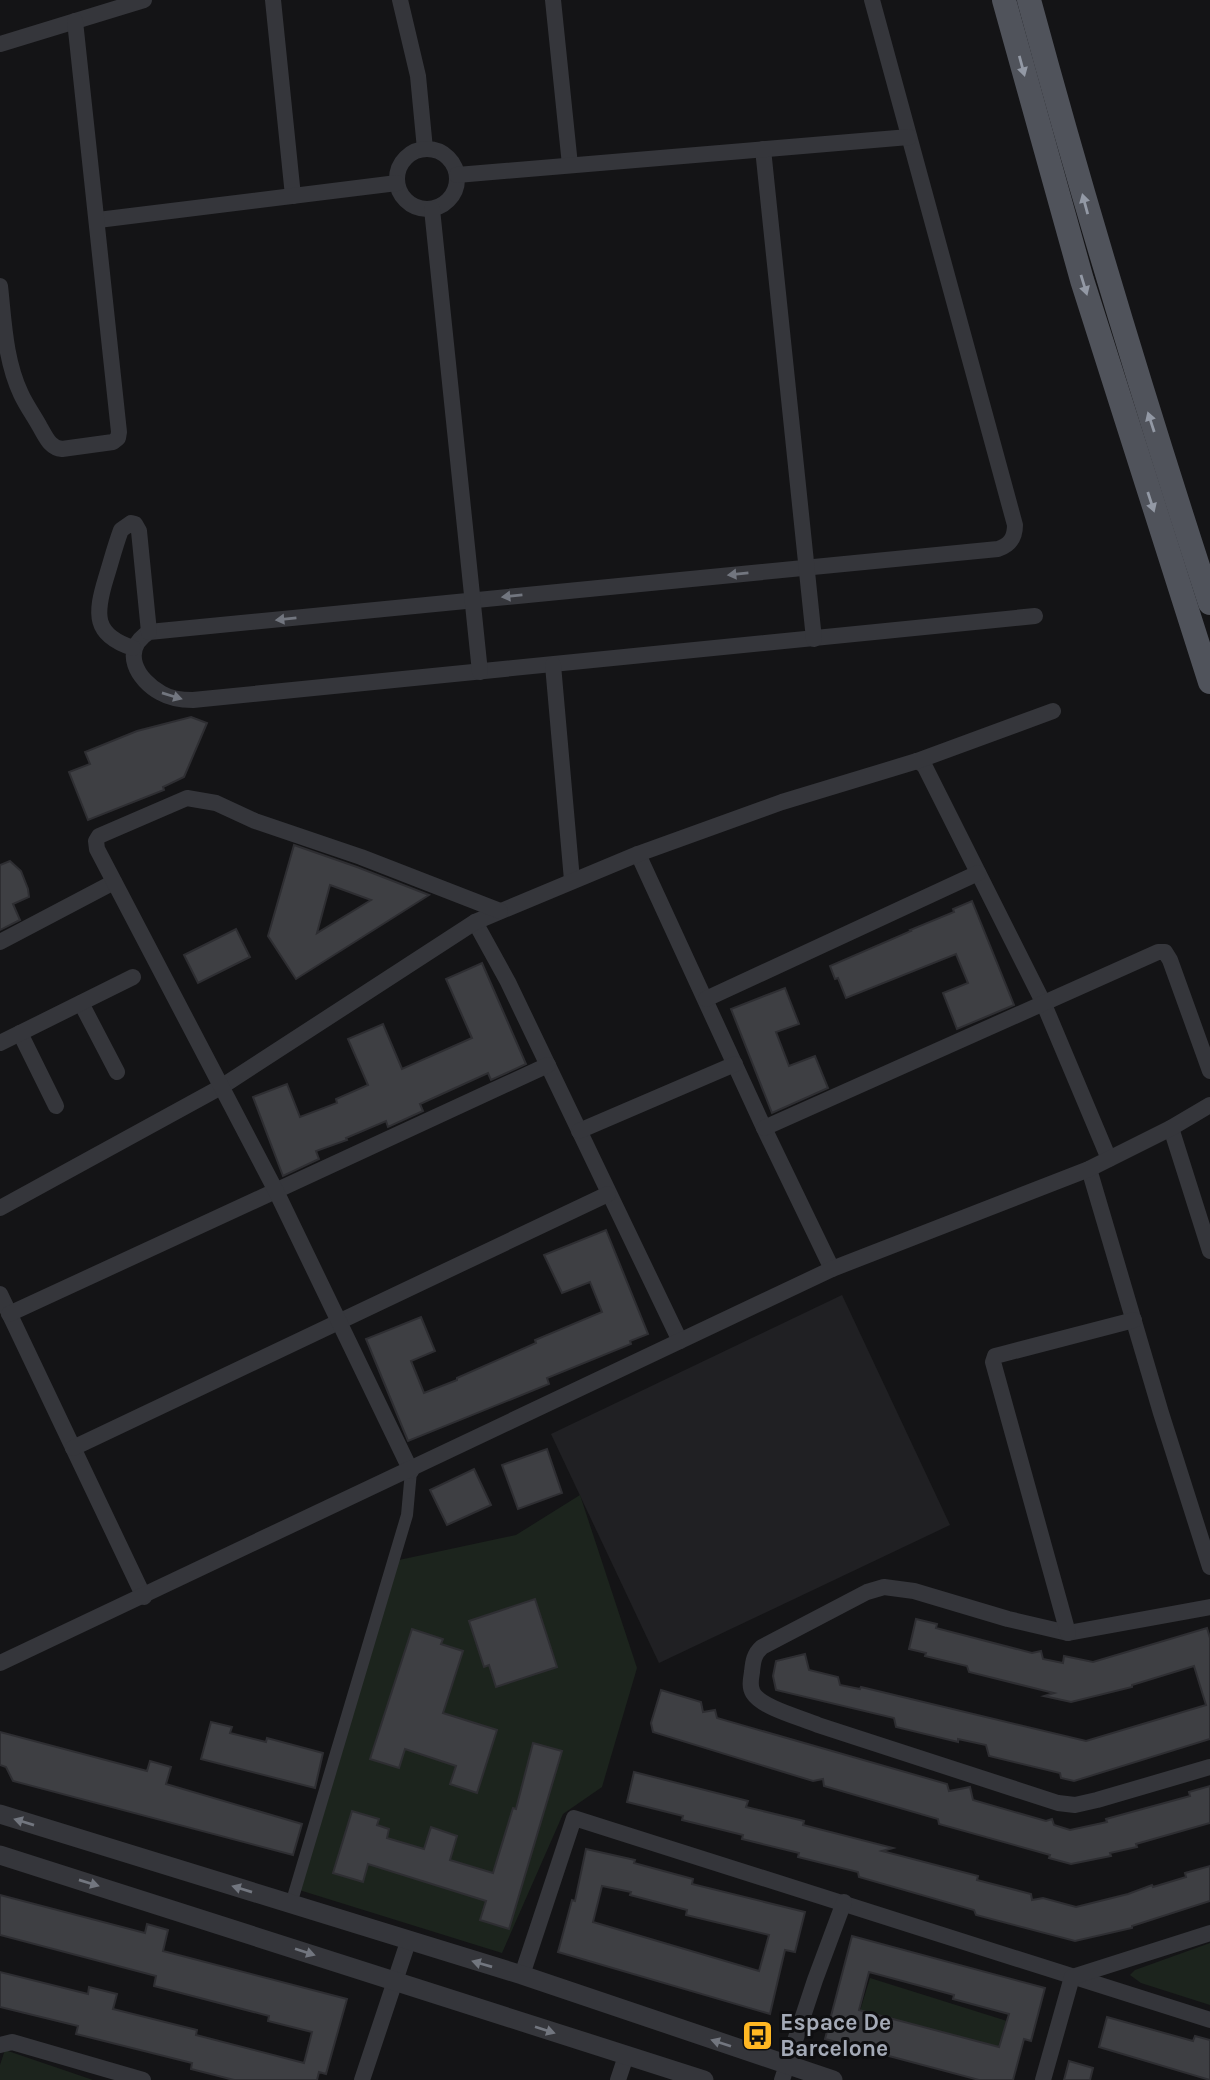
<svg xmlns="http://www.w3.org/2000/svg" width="1210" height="2080" font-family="Karla,sans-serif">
<rect width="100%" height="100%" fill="#141416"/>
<!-- built -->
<polygon fill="#202023" points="842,1295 950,1525 659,1663 551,1434"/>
<!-- green -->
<g fill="#1c241d">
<polygon points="580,1495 637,1668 602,1787 563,1814 502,1953 296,1889 399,1560 516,1535"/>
<polygon points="1210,1943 1210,2005 1141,1983 1130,1975 1135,1970"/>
<polygon points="870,1978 1007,2021 995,2055 859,2014"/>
<polygon points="5,2050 93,2080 0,2080 0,2065"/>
</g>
<!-- building -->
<g fill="#3e3f43" stroke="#2e2e32" stroke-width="2" fill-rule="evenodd">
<polygon points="191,717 207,723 184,777 163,787 164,790 88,820 69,772 90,764 85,752 137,731"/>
<path d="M294,845L357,867L429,895L296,979L268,936ZM330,885L371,900L317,933Z"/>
<polygon points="10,861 21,871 28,889 29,897 13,904 20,920 0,930 0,865"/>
<polygon points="972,901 1014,1005 957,1029 943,993 968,983 956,954 846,998 838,978 835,979 830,966 911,931 910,930 954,912 953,909"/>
<polygon points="236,929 250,957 198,983 184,955"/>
<polygon points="482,963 526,1064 491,1080 488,1073 453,1089 420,1104 423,1111 388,1127 386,1121 346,1138 347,1140 316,1151 319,1159 283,1176 253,1097 287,1084 300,1117 337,1103 336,1099 368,1085 348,1039 383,1024 402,1069 472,1038 446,979"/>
<polygon points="785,988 799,1024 776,1032 789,1066 815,1056 828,1088 772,1113 731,1009"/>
<polygon points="606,1230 648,1334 630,1341 631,1344 547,1378 549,1384 408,1441 366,1339 421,1317 435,1351 411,1361 424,1393 457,1380 457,1378 536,1343 535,1340 602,1312 590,1282 562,1293 544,1255"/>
<polygon points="547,1449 562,1493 518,1509 502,1465"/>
<polygon points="474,1469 491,1505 447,1525 430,1490"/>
<polygon points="535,1599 557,1667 496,1687 489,1665 484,1667 469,1621"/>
<polygon points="916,1619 937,1624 936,1628 1032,1653 1041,1651 1043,1659 1063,1663 1064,1656 1093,1662 1207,1628 1210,1638 1210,1739 1074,1781 1061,1778 1060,1773 989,1756 986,1745 958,1739 958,1742 896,1727 894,1718 776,1690 773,1676 776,1661 805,1654 809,1670 838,1677 840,1685 860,1689 861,1687 1086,1741 1206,1705 1194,1666 1132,1685 1132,1687 1071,1702 1044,1696 1054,1693 969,1672 967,1666 925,1656 926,1653 909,1649"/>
<polygon points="412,1629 443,1639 441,1644 463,1651 443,1713 497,1730 477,1793 450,1784 456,1766 405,1749 399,1768 370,1759"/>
<polygon points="661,1690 701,1702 703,1712 715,1710 717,1718 947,1784 949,1791 970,1787 973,1800 1046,1821 1052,1819 1054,1825 1070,1830 1107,1822 1106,1819 1190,1796 1189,1792 1210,1786 1210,1823 1136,1844 1137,1847 1110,1853 1111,1856 1071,1864 1049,1858 1050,1855 939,1824 938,1819 824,1786 823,1779 813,1781 653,1732 651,1723"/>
<polygon points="211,1722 232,1727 230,1733 266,1742 267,1738 323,1753 315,1788 201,1759"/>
<polygon points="0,1732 147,1771 150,1761 171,1767 166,1784 302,1824 293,1855 13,1781 6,1767 0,1765"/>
<polygon points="533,1743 562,1751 509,1929 480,1920 486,1901 368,1864 363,1882 333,1873 352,1811 379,1819 377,1825 389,1829 387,1838 424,1849 431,1827 457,1836 450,1860 493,1873 513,1808 516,1809"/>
<polygon points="634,1772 748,1801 746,1807 804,1821 803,1825 893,1848 882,1851 978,1876 977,1880 1031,1894 1032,1900 1043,1898 1076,1907 1128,1894 1152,1885 1153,1887 1186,1877 1185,1873 1210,1866 1210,1901 1132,1926 1132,1928 1075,1941 976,1915 974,1910 859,1877 858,1872 798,1857 799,1853 742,1839 743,1835 682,1820 683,1816 627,1802"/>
<path d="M586,1849L635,1860L634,1863L693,1879L692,1884L805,1912L795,1952L785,1950L770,2014L558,1952L572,1900L575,1901ZM602,1886L631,1892L630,1895L687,1910L686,1915L769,1935L759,1971L593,1922Z"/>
<polygon points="0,1895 145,1933 147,1924 168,1930 163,1951 347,1999 326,2074 319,2072 317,2080 234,2080 191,2069 192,2063 76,2034 78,2026 0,2007 0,1972 88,1994 89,1987 117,1994 113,2009 197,2030 196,2035 304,2063 312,2032 268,2021 269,2016 154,1986 156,1976 0,1935"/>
<path d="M852,1936L1045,1988L1031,2041L1024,2039L1013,2080H979L825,2039ZM869,1972L954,1995L953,1999L1009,2014L999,2047L859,2010Z"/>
<polygon points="1107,2017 1193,2041 1195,2036 1210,2040 1210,2080 1099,2047"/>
<polygon points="1069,2061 1093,2068 1090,2080 1064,2080"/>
</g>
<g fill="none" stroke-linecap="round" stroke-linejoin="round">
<!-- pedestrian -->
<polyline stroke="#35363b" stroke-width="12" points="291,1904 407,1515 411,1471"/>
<!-- minor -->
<g stroke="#35363b" stroke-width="16">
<polyline points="273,0 293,196"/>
<polyline points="400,0 418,76 425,149"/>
<polyline points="553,0 570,165"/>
<path d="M872,0L1015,525C1015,538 1010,545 998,549L149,632C120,650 137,680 161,693C171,699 181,700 193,700L1035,616"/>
<polyline points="0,44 144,0"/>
<circle cx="427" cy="179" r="30"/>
<polyline points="763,149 814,639"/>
<polyline points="457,175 909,137"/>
<polyline points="432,209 480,672"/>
<polyline points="98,220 397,183"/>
<path d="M0,286C4,322 5,360 21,394C26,405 34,416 40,427C46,437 50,448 62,449L113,442L118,438L119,432L75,21"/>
<path d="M133,648C93,635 95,614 106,578C111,562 115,546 121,530L131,523L135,524L139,531L149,632"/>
<polyline points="553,665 572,880"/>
<polyline points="917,761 924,765 1043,1002 1109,1159"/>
<polyline points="638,854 764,1128 832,1269"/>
<polyline points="475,922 508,982 680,1341"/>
<polyline points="0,942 114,882"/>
<polyline points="706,999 978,873"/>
<polyline points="81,1003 117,1072"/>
<polyline points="20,1033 56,1106"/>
<polyline points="0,1043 133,977"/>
<polyline points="764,1128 1158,952 1165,952 1170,960 1210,1071"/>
<polyline points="1171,1128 1210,1251"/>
<polyline points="579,1131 735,1064"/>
<polyline points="1089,1169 1161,1413 1210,1567"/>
<polyline points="0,1208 221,1087 475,922 638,854 782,802 917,761 1053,711"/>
<polyline points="0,1294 144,1597"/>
<polyline points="9,1314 548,1065"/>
<polyline points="73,1448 608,1194"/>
<polyline points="411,1471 276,1191 97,849 96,841 99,836 187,798 216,803 255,821 361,857 500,911"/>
<path d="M1210,1607L1068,1633L1008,1619L914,1591L884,1587L867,1592L762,1647C754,1654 753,1661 752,1672C751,1679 749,1686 753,1693C762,1708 802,1718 818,1725L1058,1803L1075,1805L1097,1800L1210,1767"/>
<polyline points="1068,1633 993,1362 995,1356 1003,1354 1134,1320"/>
<polyline points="0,1663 832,1269 1089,1169 1171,1128 1210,1105"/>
<polyline points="522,1975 574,1818 1210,2020"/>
<polyline points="0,2045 12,2042 143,2080"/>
<polyline points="362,2080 408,1942"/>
<polyline points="618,2080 626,2056"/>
<polyline points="782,2080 815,1980 844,1902"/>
<polyline points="1043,2080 1072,1977 1210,1933"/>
</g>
<!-- tertiary -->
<g stroke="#35363b" stroke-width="19">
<polyline points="0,1814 522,1975 833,2080"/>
<polyline points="0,1855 704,2080"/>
</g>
<!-- primary -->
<g stroke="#50535b" stroke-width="24">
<polyline points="1004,0 1082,280 1210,682"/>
<path d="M1029,0C1084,203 1145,404 1210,603"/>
</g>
</g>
<!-- one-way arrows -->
<defs><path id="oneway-solid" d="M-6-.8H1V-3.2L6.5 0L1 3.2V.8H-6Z" transform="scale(1.75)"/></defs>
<g fill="#9399a5">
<use href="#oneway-solid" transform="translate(1022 66) rotate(75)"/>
<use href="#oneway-solid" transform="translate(1085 204) rotate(-105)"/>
<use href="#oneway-solid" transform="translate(1084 285) rotate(73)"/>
<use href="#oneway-solid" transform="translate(1151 422) rotate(-108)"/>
<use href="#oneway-solid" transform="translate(1151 502) rotate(72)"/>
</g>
<g fill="#72767f">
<use href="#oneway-solid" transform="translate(738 574) rotate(174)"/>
<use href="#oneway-solid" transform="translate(512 596) rotate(174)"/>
<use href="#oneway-solid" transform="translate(286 619) rotate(174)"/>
<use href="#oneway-solid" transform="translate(172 696) rotate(17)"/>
<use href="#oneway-solid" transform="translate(24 1822) rotate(-163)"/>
<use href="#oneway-solid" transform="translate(89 1883) rotate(17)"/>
<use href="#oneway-solid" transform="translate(242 1889) rotate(-163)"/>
<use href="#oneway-solid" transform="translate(305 1952) rotate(18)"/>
<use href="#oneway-solid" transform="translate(482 1964) rotate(-164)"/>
<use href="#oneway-solid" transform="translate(545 2030) rotate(18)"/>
<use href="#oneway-solid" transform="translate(721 2043) rotate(-162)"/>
</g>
<!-- icons -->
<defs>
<symbol id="bus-square" viewBox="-11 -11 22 22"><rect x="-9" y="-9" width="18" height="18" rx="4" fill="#ffb723" stroke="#0f0f11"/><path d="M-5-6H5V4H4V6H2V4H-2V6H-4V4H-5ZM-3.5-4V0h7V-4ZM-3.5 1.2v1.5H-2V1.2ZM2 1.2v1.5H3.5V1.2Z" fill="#111"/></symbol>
</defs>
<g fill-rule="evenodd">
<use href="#bus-square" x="740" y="2018" width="35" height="35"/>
</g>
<g text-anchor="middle" stroke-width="6" stroke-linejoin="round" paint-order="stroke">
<!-- poi labels -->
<g font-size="23" font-weight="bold" fill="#a4aab7" stroke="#0f0f11" text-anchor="start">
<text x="780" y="2030">Espace De<tspan x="780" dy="26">Barcelone</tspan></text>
</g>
</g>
</svg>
